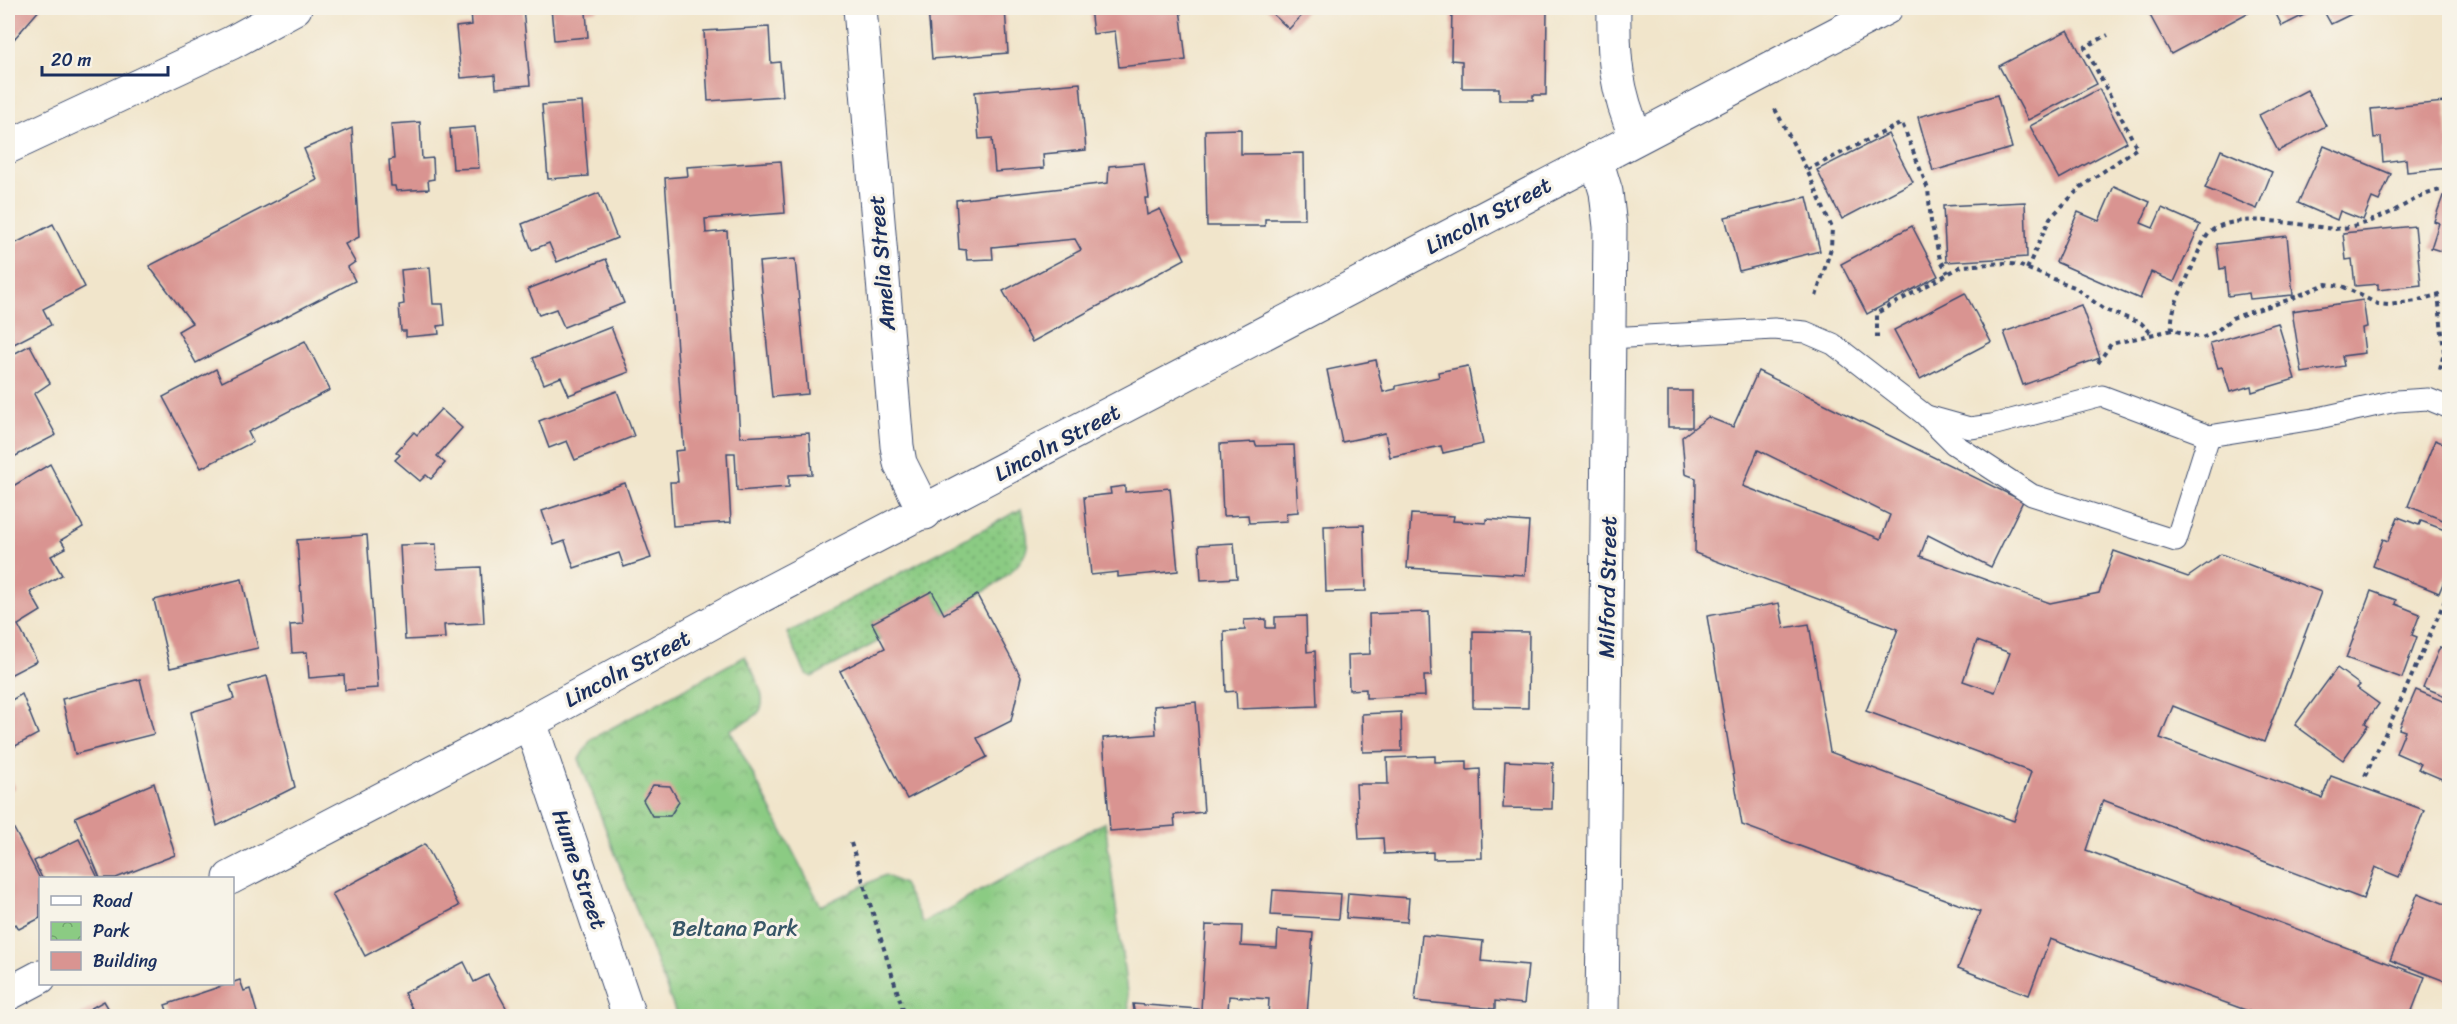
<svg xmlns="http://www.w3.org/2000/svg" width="2457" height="1024" font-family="Sriracha,sans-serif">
<defs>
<pattern id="park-crowns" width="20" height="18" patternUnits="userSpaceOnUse" patternTransform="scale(1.5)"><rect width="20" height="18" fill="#8bcb83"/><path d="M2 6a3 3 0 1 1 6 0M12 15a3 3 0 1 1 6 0" fill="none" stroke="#71a56e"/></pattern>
<pattern id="garden-dots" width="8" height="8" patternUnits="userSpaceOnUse" patternTransform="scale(1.5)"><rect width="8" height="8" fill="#8bcb83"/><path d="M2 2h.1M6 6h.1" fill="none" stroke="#71a56e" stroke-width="1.8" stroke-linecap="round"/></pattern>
</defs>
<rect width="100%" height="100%" fill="#f7f3e8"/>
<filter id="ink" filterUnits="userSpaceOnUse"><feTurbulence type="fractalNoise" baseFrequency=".0167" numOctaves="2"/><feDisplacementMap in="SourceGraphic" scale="12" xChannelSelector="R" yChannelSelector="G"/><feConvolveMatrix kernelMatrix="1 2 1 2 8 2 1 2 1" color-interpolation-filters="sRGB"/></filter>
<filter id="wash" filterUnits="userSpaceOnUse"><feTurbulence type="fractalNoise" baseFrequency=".008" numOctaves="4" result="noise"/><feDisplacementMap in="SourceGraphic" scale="24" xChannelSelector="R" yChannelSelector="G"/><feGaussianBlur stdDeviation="1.35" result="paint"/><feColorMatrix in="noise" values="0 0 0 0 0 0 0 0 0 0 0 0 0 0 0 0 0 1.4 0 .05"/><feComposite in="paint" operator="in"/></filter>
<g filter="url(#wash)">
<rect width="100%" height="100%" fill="#f1e5cb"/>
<!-- park -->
<path fill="url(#park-crowns)" stroke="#537d70" stroke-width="1.5" d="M745,656C751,670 771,700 758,713C751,721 738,725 730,730L821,906L885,875L903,884L923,923L1105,822L1130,1016H677L579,759L591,739Z"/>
<!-- garden -->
<path fill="url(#garden-dots)" stroke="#537d70" stroke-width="1.5" d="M1021,509C1024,521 1029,534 1027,547C1023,574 967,601 944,614L932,592L872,623L881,640L812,677L806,674L787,633Z"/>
<g id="blocks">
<!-- building -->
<g fill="#d99491" fill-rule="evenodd">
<polygon points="8,8 41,8 8,46"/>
<polygon points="487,8 523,8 530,85 496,88 495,75 461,78 456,27 472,25 471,10"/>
<polygon points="551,8 597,8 598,10 586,12 588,37 554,40"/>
<polygon points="928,8 1005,8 1008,53 932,59"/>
<polygon points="1090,8 1180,8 1186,60 1119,67 1115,31 1093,34"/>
<polygon points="1266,8 1309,8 1289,29"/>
<polygon points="1452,8 1547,8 1546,95 1533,95 1533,100 1499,100 1499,88 1462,88 1462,61 1451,60"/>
<polygon points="2146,8 2251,8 2253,10 2171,54"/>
<polygon points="2273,8 2318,8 2282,26"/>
<polygon points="2322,8 2364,8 2331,24"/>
<polygon points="769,27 771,63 780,62 783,96 708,101 704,31"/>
<polygon points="2068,30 2097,84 2028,120 1999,66"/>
<polygon points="1080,83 1086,150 1043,154 1044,168 995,172 992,138 979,139 975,92"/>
<polygon points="2099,89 2127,142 2059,179 2030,126"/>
<polygon points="2307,90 2326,126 2278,151 2259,115"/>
<polygon points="1997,95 2012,148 1933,171 1918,117"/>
<polygon points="582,102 588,176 548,179 542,105"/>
<polygon points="2445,102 2450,168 2407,172 2406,159 2383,162 2381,137 2374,138 2371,109"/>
<polygon points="420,122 422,159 433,158 434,179 428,180 429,189 396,191 395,186 391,186 389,160 394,159 391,124"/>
<polygon points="475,127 479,168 453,169 450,129"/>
<polygon points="352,128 359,237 345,244 355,262 348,267 355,281 196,363 178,331 192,323 149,266 317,180 304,149"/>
<polygon points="1241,129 1241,154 1304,153 1305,219 1265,219 1265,226 1207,226 1205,130"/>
<polygon points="1888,134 1913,182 1842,219 1817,170"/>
<polygon points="2324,146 2391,174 2379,201 2372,198 2363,220 2340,211 2337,220 2298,203"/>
<polygon points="2221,150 2272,172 2257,209 2205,188"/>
<polygon points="781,161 785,213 705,219 706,233 727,231 740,437 809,433 812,474 789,475 789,487 737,491 735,453 727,453 731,522 673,526 670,482 678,482 675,451 684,450 665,178 688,176 687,167"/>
<polygon points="1144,163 1149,198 1145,198 1147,215 1160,209 1185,259 1032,342 1003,291 1081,250 1075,239 992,247 993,259 967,260 966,250 959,249 956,200 1108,183 1109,166"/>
<polygon points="2114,186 2150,202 2141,223 2153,228 2162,208 2200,225 2174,282 2151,272 2140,299 2056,262 2078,212 2099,221"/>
<polygon points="599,193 617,238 557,262 549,243 532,250 522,224"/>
<polygon points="2443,196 2450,198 2450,254 2431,248 2439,223 2434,221"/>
<polygon points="1807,197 1820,251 1739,271 1725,217"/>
<polygon points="2025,202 2027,257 1946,262 1943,206"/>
<polygon points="53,224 85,287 43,309 51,325 8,347 8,247"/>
<polygon points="1912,226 1938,276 1867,314 1841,264"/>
<polygon points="2415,226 2421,285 2378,290 2378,284 2355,286 2352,259 2346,260 2343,233"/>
<polygon points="2287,236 2293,295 2250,299 2249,293 2228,296 2225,268 2220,269 2217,244"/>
<polygon points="606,259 624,303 564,327 556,309 539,315 528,289"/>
<polygon points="795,259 808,394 772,397 759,262"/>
<polygon points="430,267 433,304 443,304 445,325 438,326 439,334 406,337 406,331 401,331 399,305 404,304 401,270"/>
<polygon points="1965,293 1991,342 1920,379 1894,330"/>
<polygon points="2363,300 2367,327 2362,328 2365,353 2342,356 2344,366 2302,373 2292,311"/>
<polygon points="2081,305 2100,358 2023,385 2004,332"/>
<polygon points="2278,323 2295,379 2252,392 2251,386 2230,392 2222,367 2218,368 2210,343"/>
<polygon points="611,327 629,372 569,395 561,377 544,384 533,358"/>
<polygon points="305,341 330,390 248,432 253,442 201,468 163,397 216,369 222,382"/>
<polygon points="30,345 50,383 34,394 56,435 8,460 8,357"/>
<polygon points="1376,360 1383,392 1396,389 1396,386 1439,377 1438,372 1468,366 1483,444 1443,453 1441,446 1390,457 1385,433 1342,442 1327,370"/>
<path d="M1758,371L2023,501L1991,567L1928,535L1920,556L2050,603L2099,593L2114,551L2188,577L2221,554L2321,592L2264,742L2173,706L2160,738L2322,798L2331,776L2424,810L2399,877L2375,867L2363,899L2103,800L2086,850L2425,977L2410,1016H2262L2050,939L2029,995L1958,968L1980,912L1742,825L1707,616L1779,603L1784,628L1809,624L1830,752L2014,821L2031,772L1866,711L1898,629L1695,553L1696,478L1685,474L1682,437L1708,417L1733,427ZM1758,450L1890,515L1881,539L1743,486ZM1977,641L2010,653L1995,692L1963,681Z"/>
<polygon points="617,391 634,436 575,460 567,441 549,448 539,421"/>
<rect x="1668" y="391" width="24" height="36"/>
<polygon points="441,409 462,428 437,456 445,463 431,479 426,475 420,481 395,460 400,455 396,452 414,432 417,435"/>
<polygon points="2435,440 2450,446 2450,523 2408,506"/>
<polygon points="1255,442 1256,446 1294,445 1298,512 1286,513 1287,521 1249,523 1248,515 1223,516 1220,444"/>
<polygon points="50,464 83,527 61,540 66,548 51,556 62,575 30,592 41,611 18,625 37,661 8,676 8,489"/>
<polygon points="625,483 651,558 624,567 619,553 574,568 565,541 554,545 542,511"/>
<polygon points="1125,486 1125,492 1170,488 1178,571 1118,577 1118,572 1091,575 1084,497 1111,494 1110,488"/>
<polygon points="1411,514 1454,516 1453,521 1486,523 1486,519 1529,522 1525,575 1407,568"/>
<polygon points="2398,517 2419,525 2421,521 2450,532 2450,567 2439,593 2373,566 2383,539 2388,541"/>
<polygon points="1364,525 1366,591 1326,592 1324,526"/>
<polygon points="367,535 378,688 345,690 344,675 309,678 307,652 292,653 290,625 303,624 297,540"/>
<polygon points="1234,543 1237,578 1201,580 1199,545"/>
<polygon points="436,544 437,569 481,567 484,623 444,625 445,638 405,640 400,545"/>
<polygon points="242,579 258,648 170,668 154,600"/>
<polygon points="932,591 944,614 977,595 1021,677 1011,721 977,738 987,757 907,799 840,671 885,648 872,623"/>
<polygon points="2371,591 2396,600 2395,604 2420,614 2412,635 2417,637 2402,678 2346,658"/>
<polygon points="1429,612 1431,676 1424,676 1425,696 1366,698 1366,689 1349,690 1348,655 1370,654 1369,614"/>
<polygon points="1306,616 1307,652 1315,651 1317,706 1237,709 1236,691 1226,692 1224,631 1245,630 1244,620 1266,619 1266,628 1275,628 1275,617"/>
<polygon points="1473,631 1529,632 1528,708 1473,707"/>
<polygon points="2449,640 2450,640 2450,698 2423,687 2440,647 2446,650"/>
<polygon points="2337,668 2360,685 2357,688 2379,704 2365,723 2368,725 2343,760 2295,725"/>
<polygon points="267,676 295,787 217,826 191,712 234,699 230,686"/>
<polygon points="140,679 154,734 75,754 62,699"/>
<polygon points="2416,690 2450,704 2450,767 2444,780 2418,769 2421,764 2396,753 2405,731 2399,729"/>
<polygon points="22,694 38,734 8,750 8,702"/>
<polygon points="1196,702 1204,812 1174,815 1175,826 1110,831 1103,738 1156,734 1154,706"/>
<polygon points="1401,712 1402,751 1363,752 1362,714"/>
<polygon points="1435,756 1435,762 1467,761 1467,770 1480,769 1482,858 1433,859 1433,852 1384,854 1383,838 1359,839 1356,784 1388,784 1387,758"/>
<polygon points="1505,761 1553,763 1552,809 1503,808"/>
<polygon points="8,774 15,787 8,792"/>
<polygon points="154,783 175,855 116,878 100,878 75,817"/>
<polygon points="653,785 670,786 679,802 670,816 652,816 643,800"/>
<polygon points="12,825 40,879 40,918 19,929 16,924 8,929 8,828"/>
<polygon points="79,839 98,878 42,878 34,861"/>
<polygon points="425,844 459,906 365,956 332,894"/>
<polygon points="1273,890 1341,894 1339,919 1271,915"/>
<polygon points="1348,893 1409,898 1407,922 1346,918"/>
<polygon points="2418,893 2450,906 2450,983 2390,960"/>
<polygon points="1206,925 1242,926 1241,946 1277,948 1278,930 1313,933 1307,1016 1268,1016 1269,999 1229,996 1228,1011 1201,1010"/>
<polygon points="1422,935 1483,941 1481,961 1528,965 1524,1004 1495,1001 1495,1009 1415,1001"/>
<polygon points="464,962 474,982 488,975 508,1011 497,1016 416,1016 404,993"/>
<polygon points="240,980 244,991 250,989 258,1016 169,1016 165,1005"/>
<polygon points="104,1001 113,1016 77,1016"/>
<polygon points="1133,1004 1198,1009 1197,1016 1135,1016"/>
</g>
</g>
</g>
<g filter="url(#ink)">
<use href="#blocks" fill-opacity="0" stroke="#3b4a6e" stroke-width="1.5"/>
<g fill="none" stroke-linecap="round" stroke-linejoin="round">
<defs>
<g id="service">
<polyline points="1609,338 1774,329 1805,332 1833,344 1925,415 1954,444 2032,495 2176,541 2209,436"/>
<polyline points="1927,416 1970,428 1992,425 2102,396 2209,436 2314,419 2396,401 2428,399 2450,408"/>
</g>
<g id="minor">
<polyline points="860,8 897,446 900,463 925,513"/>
<path d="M1614,8C1613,57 1616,91 1636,137"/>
<polyline points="8,147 231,43 295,8"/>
<polyline points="1596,159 1606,192 1610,227 1602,1016"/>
<polyline points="530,722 629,1016"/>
<polyline points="230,878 530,722 742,606 1886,8"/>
<polyline points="8,994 40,977"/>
</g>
</defs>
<!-- service casing -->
<use href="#service" stroke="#3b4a6e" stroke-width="23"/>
<!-- minor casing -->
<use href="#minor" stroke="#3b4a6e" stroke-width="35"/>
<!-- path -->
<g stroke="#3b4a6e" stroke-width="4" stroke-dasharray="4.5 4.5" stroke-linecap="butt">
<polyline points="1775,109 1807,170 1832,228 1831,248 1815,300"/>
<polyline points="1807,170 1902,123 1928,189 1931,222 1940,259 1948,273"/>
<polyline points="2027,269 2050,218 2081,187 2137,148 2085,47 2108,35"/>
<polyline points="2438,294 2444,352 2440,370"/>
<path d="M2172,330C2170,309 2181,292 2189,274C2195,262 2199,247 2207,236C2226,208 2305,226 2335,229C2352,227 2368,223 2385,215C2406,206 2425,190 2450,189"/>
<polyline points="1877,338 1877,313 1962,266 2004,263 2018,265 2074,287 2105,310 2141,323 2152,334"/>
<polyline points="2098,363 2111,344 2172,330 2202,338 2217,331 2232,318 2288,300 2326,284 2342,286 2378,304 2389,305 2416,301 2450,291"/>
<polyline points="2365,776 2402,698 2450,589"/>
<polyline points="851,843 905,1016"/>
</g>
<!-- service -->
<use href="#service" stroke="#fff" stroke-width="21"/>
<!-- minor -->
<use href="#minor" stroke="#fff" stroke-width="33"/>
</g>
</g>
<g text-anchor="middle" stroke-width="6" stroke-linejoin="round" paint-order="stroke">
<!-- street labels -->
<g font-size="22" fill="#1b2f5e" stroke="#f7f3e8">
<text transform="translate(1488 215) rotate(-28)" y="8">Lincoln Street</text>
<text transform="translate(881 263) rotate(-95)" y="8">Amelia Street</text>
<text transform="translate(1057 442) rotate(-28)" y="8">Lincoln Street</text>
<text transform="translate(1607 587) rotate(-89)" y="8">Milford Street</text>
<text transform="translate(627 668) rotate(-28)" y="8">Lincoln Street</text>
<text transform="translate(580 869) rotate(71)" y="8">Hume Street</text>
</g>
<!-- park labels -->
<g font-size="22" fill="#375667" stroke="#f7f3e8">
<text x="735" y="936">Beltana Park</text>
</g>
</g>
<!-- margin -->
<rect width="2457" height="1024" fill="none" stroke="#f7f3e8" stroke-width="30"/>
<!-- legend -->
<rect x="39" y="877" width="195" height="108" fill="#f7f3e8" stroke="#9fa5b1" stroke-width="1.5"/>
<rect x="51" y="896" width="30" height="9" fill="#ffffff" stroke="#9fa5b1" stroke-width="1.5"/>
<text x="93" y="907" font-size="18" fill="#1b2f5e">Road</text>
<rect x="51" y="922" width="30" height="18" fill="url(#park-crowns)" stroke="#9fa5b1" stroke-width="1.5"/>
<text x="93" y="937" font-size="18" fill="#1b2f5e">Park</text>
<rect x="51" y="952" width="30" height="18" fill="#d99491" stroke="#9fa5b1" stroke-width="1.5"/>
<text x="93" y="967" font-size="18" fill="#1b2f5e">Building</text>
<!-- scale -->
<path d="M42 66v9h126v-9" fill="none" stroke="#1b2f5e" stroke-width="3"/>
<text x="51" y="66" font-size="18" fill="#1b2f5e" stroke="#f7f3e8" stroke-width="4.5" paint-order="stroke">20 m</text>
</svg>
